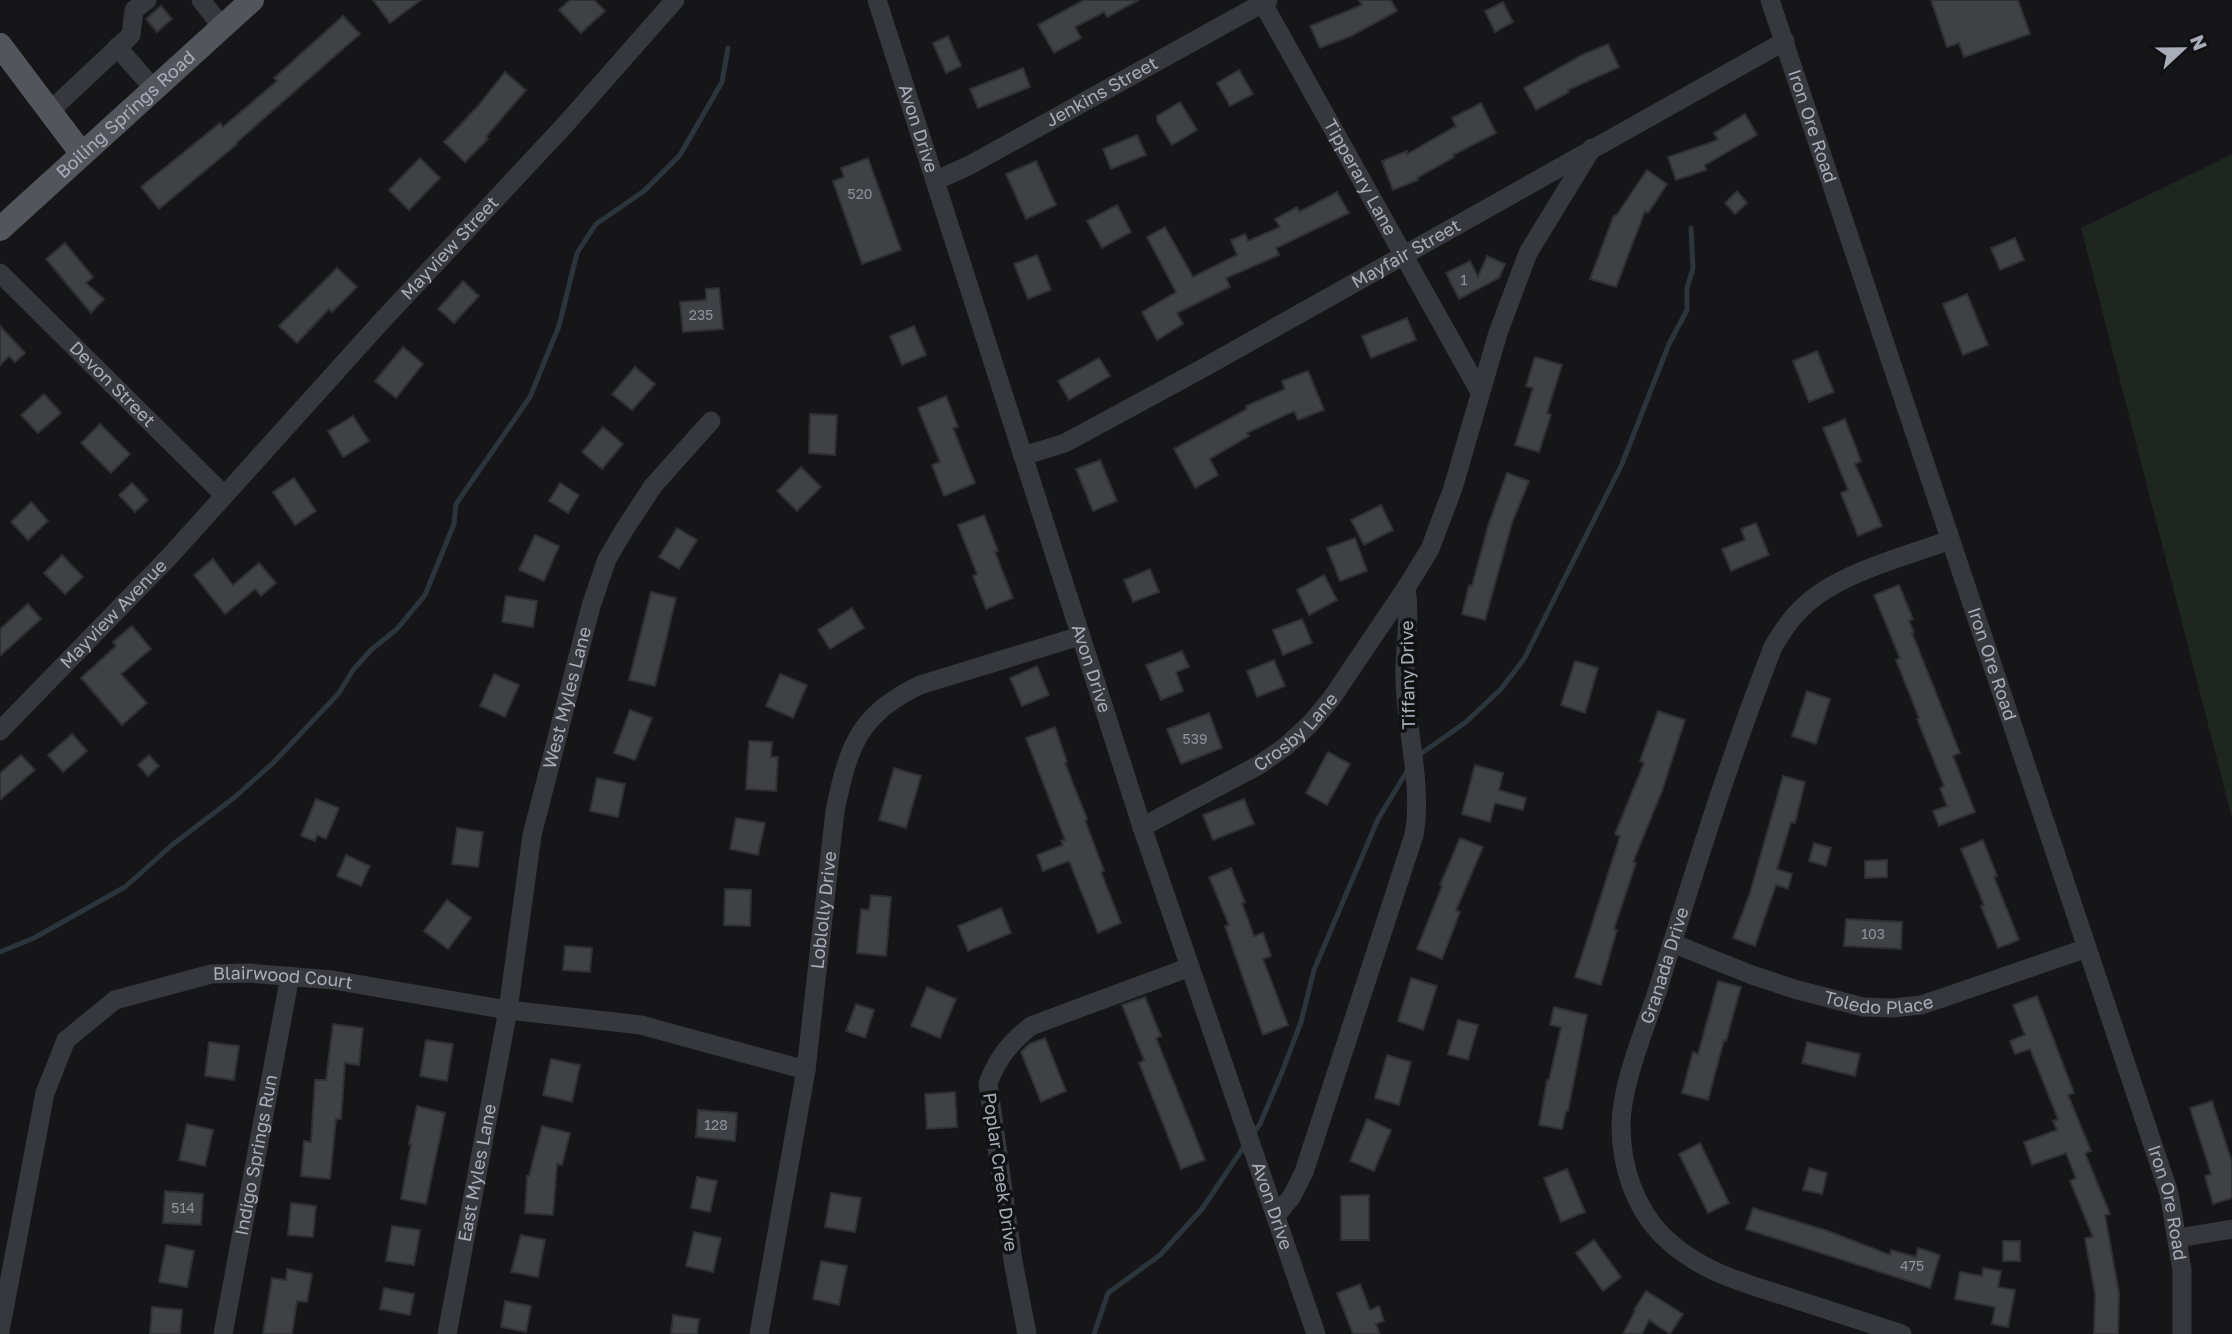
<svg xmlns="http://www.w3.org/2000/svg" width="2232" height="1334" font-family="'Golos Text',sans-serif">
<rect width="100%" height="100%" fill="#161618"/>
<!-- green -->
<polygon fill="#1e261f" points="2232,154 2232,818 2081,228"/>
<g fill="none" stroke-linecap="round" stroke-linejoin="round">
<!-- stream -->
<g stroke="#2c353c" stroke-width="5">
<polyline points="1419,755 1466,722 1501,689 1524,659 1622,464 1669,344 1687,310 1687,288 1693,268 1691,228"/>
<polyline points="0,952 34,938 125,887 172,845 235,797 273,763 339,693 353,670 371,650 397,629 425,595 454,524 456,504 530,397 559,326 577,253 596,224 644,191 680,155 722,82 728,48"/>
<polyline points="1253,1134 1260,1124 1282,1072 1301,1022 1314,970 1378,819 1409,768"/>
<polyline points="1094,1334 1108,1293 1160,1255 1202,1209 1245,1145"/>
</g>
</g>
<!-- building -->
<g fill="#404145" stroke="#303034" stroke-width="2">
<polygon points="373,0 421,0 390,23"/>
<polygon points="570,0 594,0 605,11 581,33 559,10"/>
<polygon points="1084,0 1139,0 1107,17 1104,12 1075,27 1081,38 1054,53 1038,25"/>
<polygon points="1359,0 1391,0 1397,11 1351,36 1320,48 1310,26 1362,5"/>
<polygon points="1931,0 2018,0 2030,34 1964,57 1959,43 1947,47"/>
<polygon points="1503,2 1513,22 1495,32 1485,11"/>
<polygon points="161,6 172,19 157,32 146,19"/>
<polygon points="343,16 360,34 236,143 237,144 159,209 141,187 220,123 223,127 277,81 274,78"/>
<polygon points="948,36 961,66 946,73 933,43"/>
<polygon points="1608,44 1619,67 1568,90 1569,92 1536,110 1524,88 1582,55"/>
<polygon points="1023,68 1030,87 978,108 970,89"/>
<polygon points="1239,70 1253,94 1230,106 1217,83"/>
<polygon points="505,72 526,90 486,137 488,139 465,162 444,142 478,106"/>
<polygon points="1180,102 1197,130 1172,145 1157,121 1157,116"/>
<polygon points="1481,103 1496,133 1453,155 1454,157 1417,178 1418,180 1393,190 1382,161 1407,151 1407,154 1456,126 1452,118"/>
<polygon points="1745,114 1757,135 1705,165 1706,170 1676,180 1668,157 1718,140 1714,133"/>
<polygon points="1137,135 1146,155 1111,169 1103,149"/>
<polygon points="420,158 440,178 409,210 389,190"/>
<polygon points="868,158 901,250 862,264 833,181 844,177 841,168"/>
<polygon points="1036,161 1056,205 1026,219 1006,174"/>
<polygon points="1647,170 1667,184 1648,213 1645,211 1616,287 1590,279 1614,215 1616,216"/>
<polygon points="1737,191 1747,203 1735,214 1725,203"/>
<polygon points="1337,192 1349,213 1276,248 1279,255 1226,278 1230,287 1177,313 1183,324 1157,340 1142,312 1176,292 1147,237 1165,227 1193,277 1237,255 1231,240 1245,234 1248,241 1280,227 1275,219 1297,207 1299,212"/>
<polygon points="1117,205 1131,232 1102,248 1087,221"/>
<polygon points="2015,238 2024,260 2000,270 1991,248"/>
<polygon points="65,243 93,277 86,283 104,299 91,313 46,259"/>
<polygon points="1037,255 1051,290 1028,299 1014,264"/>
<polygon points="1487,256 1505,264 1499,278 1459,299 1446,273 1470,261 1478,277"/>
<polygon points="337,268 357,287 332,312 329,309 297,343 279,326"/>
<polygon points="463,281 479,296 454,323 438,309"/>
<polygon points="719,288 723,329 683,332 680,302 706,300 706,289"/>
<polygon points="1967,294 1988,345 1963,355 1943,304"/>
<polygon points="1407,318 1416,340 1371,358 1362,336"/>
<polygon points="0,326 25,353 15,362 9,356 0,365"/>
<polygon points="914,326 926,355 902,365 890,336"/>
<polygon points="403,347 423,364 396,398 375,381"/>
<polygon points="1817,351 1834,392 1809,402 1793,361"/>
<polygon points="1535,357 1562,365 1547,413 1551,415 1539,452 1515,445 1533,388 1526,386"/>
<polygon points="1099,358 1110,376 1069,400 1058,381"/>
<polygon points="635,367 655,384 632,410 612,394"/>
<polygon points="1308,371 1324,410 1298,420 1294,411 1247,433 1249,436 1210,459 1218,475 1195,488 1174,449 1247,409 1246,406 1285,389 1282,381"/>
<polygon points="44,394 61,413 38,433 21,415"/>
<polygon points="946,396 958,427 953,428 975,483 944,496 932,465 940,462 918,408"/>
<polygon points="810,414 837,415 835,455 809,453"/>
<polygon points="353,416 369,441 343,457 328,431"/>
<polygon points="1845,419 1861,461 1855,464 1882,526 1858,536 1841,493 1848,490 1823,428"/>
<polygon points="100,424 130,454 111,473 81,443"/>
<polygon points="603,427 623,444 602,469 582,452"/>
<polygon points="1100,460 1117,501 1093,511 1076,469"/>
<polygon points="801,467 821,487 797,511 777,491"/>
<polygon points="1507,473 1529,481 1512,523 1485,620 1462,614 1469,585 1472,586 1488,526"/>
<polygon points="294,478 316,511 295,525 273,492"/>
<polygon points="132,483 148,500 135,512 119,495"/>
<polygon points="560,483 579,495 568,513 549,501"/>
<polygon points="31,502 48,521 28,540 11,522"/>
<polygon points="1381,505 1393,530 1364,545 1351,520"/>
<polygon points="984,515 998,551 995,552 1013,598 986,609 973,576 977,574 958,525"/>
<polygon points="1756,523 1769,555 1731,571 1722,549 1745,540 1741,529"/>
<polygon points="677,528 697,540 679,569 659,557"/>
<polygon points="535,535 559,546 544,581 519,570"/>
<polygon points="1355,538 1367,571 1340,581 1327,548"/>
<polygon points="62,555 83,577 65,594 44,573"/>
<polygon points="213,559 233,585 259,563 276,583 261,596 255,589 225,614 194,575"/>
<polygon points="1150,569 1159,592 1133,602 1124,580"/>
<polygon points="1324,575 1337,600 1309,615 1297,590"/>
<polygon points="1899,585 1913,619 1909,621 1914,632 1912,633 1960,753 1953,756 1975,812 1939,826 1933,811 1947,806 1940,788 1944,786 1917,719 1919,718 1896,660 1900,658 1874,595"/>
<polygon points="651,592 676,598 655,686 629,680"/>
<polygon points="506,596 537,601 533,627 502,622"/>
<polygon points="28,604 41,619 0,656 0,629"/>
<polygon points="852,608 864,628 830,649 818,630"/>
<polygon points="1302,619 1312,643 1283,655 1273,630"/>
<polygon points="132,626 151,649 121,674 147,703 122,725 81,678 116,646 113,642"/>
<polygon points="1182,651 1189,667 1176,672 1183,691 1161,700 1146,665"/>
<polygon points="1274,660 1285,686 1257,697 1247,671"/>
<polygon points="1575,661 1598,668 1585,713 1561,705"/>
<polygon points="1037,666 1049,695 1022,706 1010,678"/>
<polygon points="494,674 519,685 505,717 480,706"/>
<polygon points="780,674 807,685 793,718 766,706"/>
<polygon points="1807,691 1830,699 1816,744 1792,736"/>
<polygon points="630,710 652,718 635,760 614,753"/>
<polygon points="1658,711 1685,720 1662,791 1633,862 1636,863 1614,929 1617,930 1601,985 1575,977 1620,836 1615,834 1644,763 1640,761"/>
<polygon points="1209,713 1222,748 1181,764 1167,729"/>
<polygon points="1055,727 1067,762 1065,763 1087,819 1085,820 1104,871 1101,872 1121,923 1098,933 1069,861 1043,871 1037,855 1063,845 1061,841 1065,840 1026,738"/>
<polygon points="72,734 87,751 63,772 48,755"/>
<polygon points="749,741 772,742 771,757 778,757 776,791 746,789"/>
<polygon points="1328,752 1350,764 1327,805 1306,793"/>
<polygon points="21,755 35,770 0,800 0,773"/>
<polygon points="149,755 159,766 148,776 138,765"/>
<polygon points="1475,765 1503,773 1499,790 1526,798 1523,810 1495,803 1490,822 1462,814"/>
<polygon points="894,768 921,776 906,828 879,820"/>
<polygon points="1783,776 1805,782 1795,823 1791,822 1777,869 1792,874 1788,889 1776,885 1755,946 1733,938 1750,893"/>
<polygon points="597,778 625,784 618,817 590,811"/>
<polygon points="316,799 339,808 326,839 317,835 315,841 301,836"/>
<polygon points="1244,799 1254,824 1213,840 1203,815"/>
<polygon points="736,818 765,823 758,855 730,849"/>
<polygon points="457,828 483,832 478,867 452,864"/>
<polygon points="1460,838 1483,847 1456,910 1460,912 1442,959 1417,949 1442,886 1440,885"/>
<polygon points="1983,840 1997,876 1994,877 2019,940 1998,948 1981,906 1984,905 1961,849"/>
<polygon points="1814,843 1831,848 1826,866 1809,861"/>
<polygon points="346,855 370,866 361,886 337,876"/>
<polygon points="1887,860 1887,877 1865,878 1865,861"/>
<polygon points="1231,868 1245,902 1242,903 1254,936 1263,933 1271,956 1263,959 1288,1025 1263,1035 1225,926 1229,925 1209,877"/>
<polygon points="725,889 751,890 750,926 724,925"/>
<polygon points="871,895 891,897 886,956 857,953 861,909 869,910"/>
<polygon points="447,900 471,918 448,949 424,931"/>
<polygon points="1001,908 1011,933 968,951 958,926"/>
<polygon points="1846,919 1902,922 1901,949 1844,946"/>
<polygon points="565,946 592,948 590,972 563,970"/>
<polygon points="1411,978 1437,986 1423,1030 1398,1021"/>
<polygon points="1718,981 1741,987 1726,1041 1724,1040 1708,1100 1682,1093 1693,1052 1698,1054"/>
<polygon points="927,987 956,999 940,1038 911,1026"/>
<polygon points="2037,996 2074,1093 2068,1095 2091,1151 2085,1153 2110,1214 2105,1215 2119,1293 2118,1334 2094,1334 2095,1294 2085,1238 2093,1237 2070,1181 2076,1178 2066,1153 2032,1165 2024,1142 2057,1130 2053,1121 2058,1119 2030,1049 2015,1054 2010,1041 2025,1035 2013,1005"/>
<polygon points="1145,997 1161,1036 1156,1038 1205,1160 1181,1169 1139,1063 1144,1060 1122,1005"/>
<polygon points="856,1004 874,1010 865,1038 846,1031"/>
<polygon points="1554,1007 1587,1015 1568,1111 1566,1111 1562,1129 1539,1125 1547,1080 1549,1080 1561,1027 1550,1025"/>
<polygon points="1458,1020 1478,1025 1468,1060 1448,1054"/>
<polygon points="333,1024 363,1028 359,1065 345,1063 341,1119 336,1119 330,1179 301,1176 304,1141 311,1142 315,1080 326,1080"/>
<polygon points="1045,1038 1066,1091 1041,1102 1021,1052 1029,1044"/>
<polygon points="426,1040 453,1044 447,1081 420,1076"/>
<polygon points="209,1042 239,1046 234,1080 205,1076"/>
<polygon points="1807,1042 1860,1054 1855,1076 1802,1063"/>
<polygon points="1387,1055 1411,1062 1399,1105 1375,1098"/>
<polygon points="551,1059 580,1065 572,1102 543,1095"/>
<polygon points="955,1092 957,1127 927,1129 925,1094"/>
<polygon points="2212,1101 2232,1162 2232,1198 2213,1204 2205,1176 2211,1174 2190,1108"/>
<polygon points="417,1106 445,1113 426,1204 401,1199 411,1144 409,1144"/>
<polygon points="698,1110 737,1113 735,1141 696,1137"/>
<polygon points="1367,1119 1391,1130 1374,1171 1350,1161"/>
<polygon points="187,1124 213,1130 205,1166 179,1160"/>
<polygon points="542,1126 570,1133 562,1165 557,1164 553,1215 525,1213 527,1176 529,1176"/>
<polygon points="1700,1143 1729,1203 1708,1213 1679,1154"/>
<polygon points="1809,1168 1827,1173 1822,1194 1803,1190"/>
<polygon points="1567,1169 1585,1212 1561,1222 1544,1178"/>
<polygon points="697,1177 717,1181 710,1212 691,1208"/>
<polygon points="165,1191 203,1194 201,1225 163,1223"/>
<polygon points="831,1193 861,1198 855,1232 825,1227"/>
<polygon points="1369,1195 1369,1240 1341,1240 1341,1196"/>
<polygon points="291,1203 316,1206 313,1237 288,1235"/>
<polygon points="1753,1208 1828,1231 1890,1255 1891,1250 1916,1257 1918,1248 1940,1255 1930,1288 1746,1229"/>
<polygon points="392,1226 420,1230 414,1265 386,1261"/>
<polygon points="694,1232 721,1238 713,1272 686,1266"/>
<polygon points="521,1235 545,1240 538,1277 511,1272"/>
<polygon points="1594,1240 1621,1277 1603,1291 1576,1253"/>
<rect x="2003" y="1241" width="17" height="20"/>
<polygon points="166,1245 194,1251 187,1287 159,1282"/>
<polygon points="821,1261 847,1266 839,1305 813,1299"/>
<polygon points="1983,1268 2001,1271 1998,1287 2015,1290 2008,1327 1992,1324 1995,1307 1955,1299 1960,1272 1982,1276"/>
<polygon points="287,1269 312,1274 307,1302 297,1301 292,1334 263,1334 272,1278 286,1280"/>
<polygon points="1360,1284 1370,1310 1379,1306 1384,1321 1376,1324 1380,1334 1353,1334 1337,1293"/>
<polygon points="384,1288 414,1294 410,1315 380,1309"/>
<polygon points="1646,1291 1683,1314 1670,1334 1649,1320 1642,1334 1623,1334 1635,1311 1634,1310"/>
<polygon points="505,1301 531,1306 526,1332 501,1327"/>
<polygon points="152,1307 182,1310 180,1334 150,1334"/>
<polygon points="673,1315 699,1319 697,1334 671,1334"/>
</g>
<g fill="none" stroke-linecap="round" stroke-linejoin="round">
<!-- minor -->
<g stroke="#37383d" stroke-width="19">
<polyline points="201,0 222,27"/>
<path id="s1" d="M877,0L1142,827L1316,1334"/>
<path id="s2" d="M1261,0L1480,392"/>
<path id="s3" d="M1770,0L2169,1193L2182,1270V1334"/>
<polyline points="117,47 154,89"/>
<polyline points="50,111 131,35 134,10 147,0"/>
<path id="s4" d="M935,181L970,165L1268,0"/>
<path id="s5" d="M0,273L224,495"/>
<path id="s6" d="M1023,456L1065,443L1196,372L1785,41"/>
<path id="s7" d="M0,731L170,556L379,324L564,126L675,0"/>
<path id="s8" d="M1142,827L1259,765L1286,746L1310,724L1331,699L1406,588"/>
<path id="s9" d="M1672,943L1752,975L1794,989L1863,1007L1892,1008L1921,1005L1948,996L2087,948"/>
<path d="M1276,1216L1292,1196L1304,1172L1414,835C1423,785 1406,731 1405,679C1404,649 1411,618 1406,588L1430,549L1453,488L1498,333L1528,253L1592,148"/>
<polyline points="2178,1238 2232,1229"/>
<path id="s10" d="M0,1331L45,1093L66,1040L115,1000L211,974L249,973L333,980L508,1010L641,1025L806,1070"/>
<path id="s11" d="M223,1334L290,976"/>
<path id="s12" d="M447,1334L508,1010L532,835L591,606L607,559L626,527L653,486L711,421"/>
<path id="s13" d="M759,1334L806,1070L835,811C848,748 858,714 920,685L1080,636"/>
<path d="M1027,1334L1013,1261L988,1083C999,1056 1009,1044 1031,1026L1190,967"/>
<path id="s14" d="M1902,1334C1865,1322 1828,1310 1791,1298C1744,1283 1700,1272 1664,1237C1635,1209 1621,1166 1621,1126C1621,1085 1645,1029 1658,989C1693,875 1729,759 1773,647C1781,633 1790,619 1802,608C1837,573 1904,557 1950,540"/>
</g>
<!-- major -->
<g stroke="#53555c" stroke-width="24">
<polyline points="0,45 82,154"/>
<path id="s15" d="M0,229L252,0"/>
</g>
</g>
<g text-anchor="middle" stroke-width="7" stroke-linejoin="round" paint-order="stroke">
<!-- number labels -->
<g font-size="14" fill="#8e929b">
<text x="860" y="199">520</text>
<text x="1464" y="285">1</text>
<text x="701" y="320">235</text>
<text x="1195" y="744">539</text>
<text x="1873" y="939">103</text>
<text x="716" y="1130">128</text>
<text x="183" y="1213">514</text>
<text x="1912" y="1271">475</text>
</g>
<!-- street labels -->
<g font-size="18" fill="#a8adb8" stroke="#111113">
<text dy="6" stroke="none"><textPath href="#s4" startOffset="189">Jenkins Street</textPath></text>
<text dy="6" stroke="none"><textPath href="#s15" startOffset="170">Boiling Springs Road</textPath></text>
<text dy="6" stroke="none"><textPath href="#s3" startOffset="133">Iron Ore Road</textPath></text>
<text dy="6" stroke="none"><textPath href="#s1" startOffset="135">Avon Drive</textPath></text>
<text dy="6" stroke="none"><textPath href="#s2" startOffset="203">Tipperary Lane</textPath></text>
<text dy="6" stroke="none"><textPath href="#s7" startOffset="660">Mayview Street</textPath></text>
<text dy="6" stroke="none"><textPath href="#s6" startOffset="434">Mayfair Street</textPath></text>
<text dy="6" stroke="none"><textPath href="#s5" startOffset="158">Devon Street</textPath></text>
<text dy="6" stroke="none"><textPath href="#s7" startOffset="163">Mayview Avenue</textPath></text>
<text dy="6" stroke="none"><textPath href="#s3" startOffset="700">Iron Ore Road</textPath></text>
<text dy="6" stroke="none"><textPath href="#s1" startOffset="702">Avon Drive</textPath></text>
<text transform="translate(1408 675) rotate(-91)" y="6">Tiffany Drive</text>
<text dy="6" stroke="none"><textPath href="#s12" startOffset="648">West Myles Lane</textPath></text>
<text dy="6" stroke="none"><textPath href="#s8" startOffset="182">Crosby Lane</textPath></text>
<text dy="6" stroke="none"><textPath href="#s13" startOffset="429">Loblolly Drive</textPath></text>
<text dy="6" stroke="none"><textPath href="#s14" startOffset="548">Granada Drive</textPath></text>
<text dy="6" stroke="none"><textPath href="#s10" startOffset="534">Blairwood Court</textPath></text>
<text dy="6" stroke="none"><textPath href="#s9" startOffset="217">Toledo Place</textPath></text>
<text dy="6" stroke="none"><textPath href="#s11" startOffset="182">Indigo Springs Run</textPath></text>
<text dy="6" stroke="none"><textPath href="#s12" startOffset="164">East Myles Lane</textPath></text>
<text transform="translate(1000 1172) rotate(82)" y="6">Poplar Creek Drive</text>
<text dy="6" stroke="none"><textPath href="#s3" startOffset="1267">Iron Ore Road</textPath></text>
<text dy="6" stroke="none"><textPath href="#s1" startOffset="1269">Avon Drive</textPath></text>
</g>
</g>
<!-- north arrow -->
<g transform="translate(2183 49) rotate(68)" stroke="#111113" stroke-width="5" paint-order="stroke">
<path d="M0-5L12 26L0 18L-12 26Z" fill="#a8adb8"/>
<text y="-10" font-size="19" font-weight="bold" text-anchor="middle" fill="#a8adb8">N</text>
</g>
</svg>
